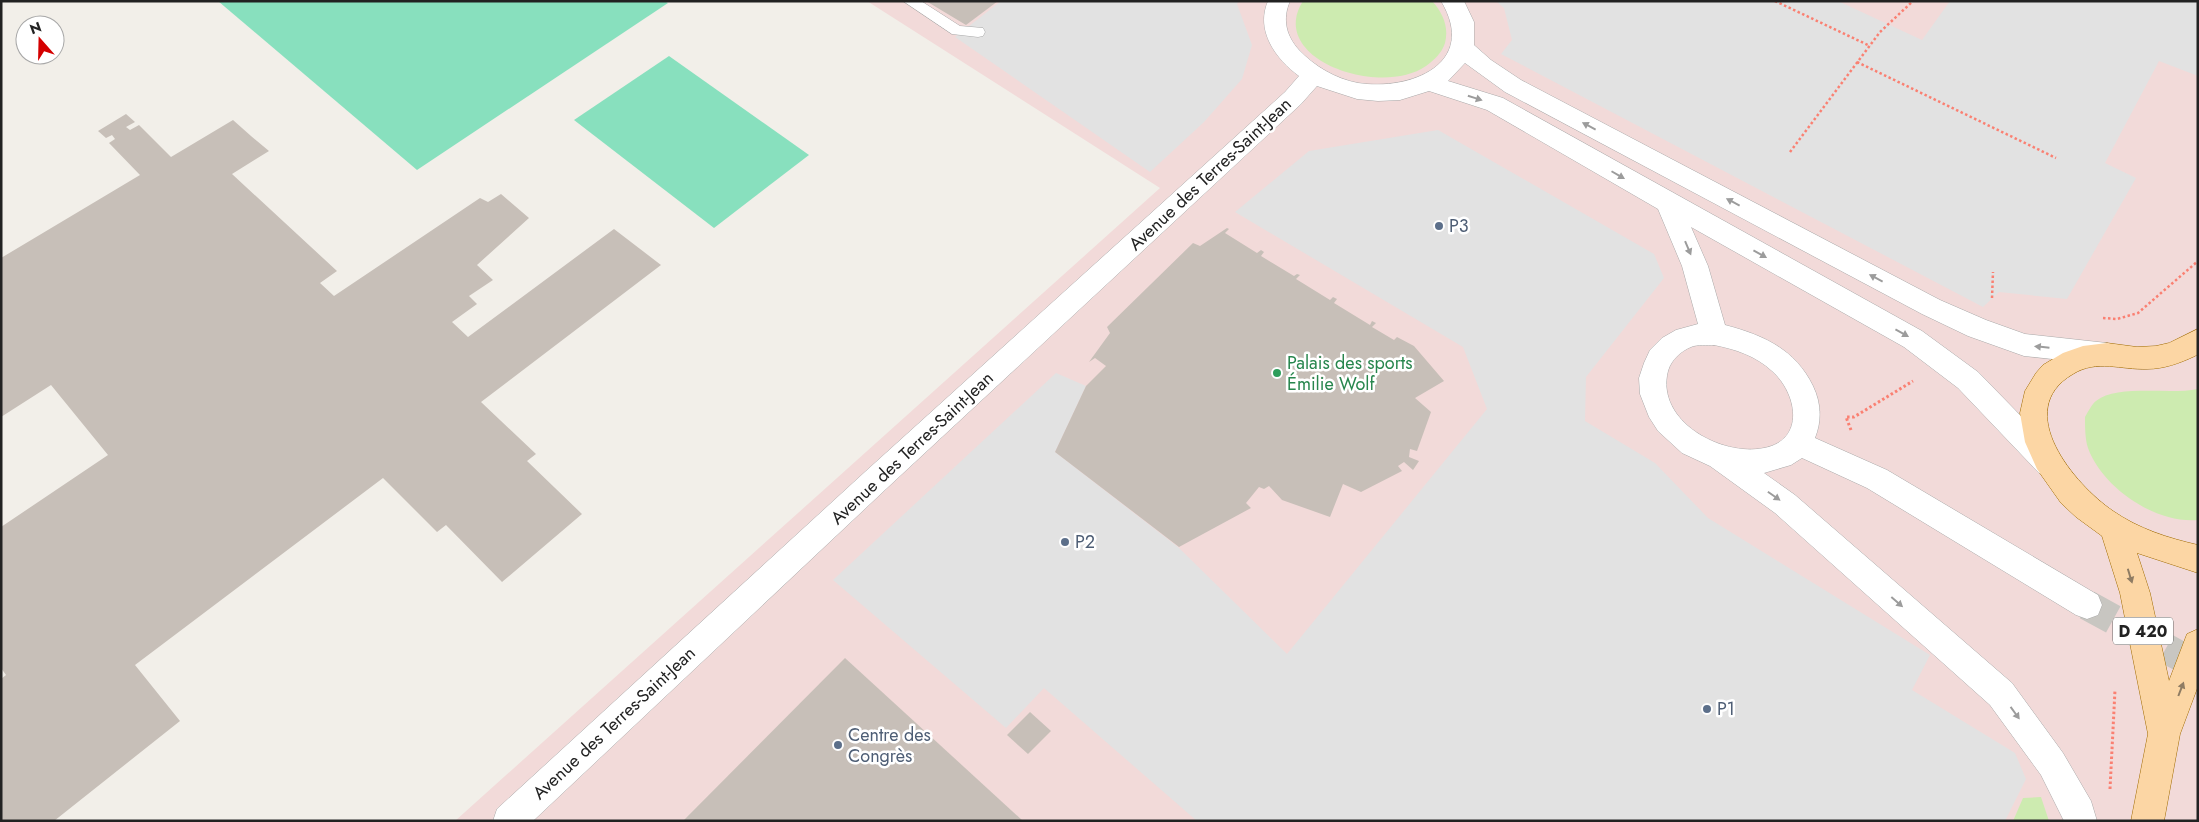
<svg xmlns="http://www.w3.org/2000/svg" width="2199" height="822" font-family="Jost,sans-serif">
<rect width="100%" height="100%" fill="#f2efe9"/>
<!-- commercial -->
<polygon fill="#f2dad9" points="867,1 2198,1 2198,821 455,821 1160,188"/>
<!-- grass -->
<g fill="#cdebb0">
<path d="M1303,1H1432C1443,13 1449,27 1445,43C1442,53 1434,60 1426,66C1380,98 1266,59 1303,1Z"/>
<path d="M2198,389V520C2155,524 2102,487 2088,448C2085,439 2085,426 2085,417C2088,412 2092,404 2096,401C2117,384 2170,395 2198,389Z"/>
<polygon points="2041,797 2049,821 2013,821 2023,798"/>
</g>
<!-- pitch -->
<g fill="#88e0be">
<polygon points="218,1 664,1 668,3 417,170"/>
<polygon points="669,56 809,155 714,228 574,120"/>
</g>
<!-- parking -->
<g fill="#e2e2e2">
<polygon points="1001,1 1239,1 1237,4 1252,45 1242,79 1204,122 1150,172 955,37"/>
<polygon points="1496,1 1838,1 1922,40 1950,1 2198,1 2198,76 2159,61 2105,163 2136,178 2067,299 1999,292 1983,307 1501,54 1512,40 1504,8"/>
<polygon points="1438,130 1654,254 1664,278 1586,377 1585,421 1655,463 1708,518 1930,655 1912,690 2015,753 2026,779 2005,821 1197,821 1044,688 1006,728 833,580 1056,373 1086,386 1055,452 1178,547 1287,654 1487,409 1463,347 1235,212 1309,151"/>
</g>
<!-- building -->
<g fill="#c7bfb8">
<polygon points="926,1 998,1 966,25"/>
<polygon points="126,114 135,122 126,127 130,130 139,125 171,157 233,120 251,136 269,151 232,174 337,271 320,283 334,296 480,198 488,202 501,194 529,218 477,265 493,280 469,296 477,304 452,322 468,337 614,229 661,265 481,402 536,454 527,461 582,514 502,582 446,525 437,532 383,478 135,665 180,721 54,821 1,821 1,679 6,675 1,668 1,527 108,455 51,385 1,417 1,258 140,175 109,143 115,139 112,135 106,138 98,131"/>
<polygon points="1227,228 1229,229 1225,233 1257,253 1261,250 1264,252 1261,256 1294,276 1297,274 1300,275 1296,279 1330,300 1333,297 1337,299 1334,303 1370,325 1372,321 1376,323 1372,327 1394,340 1397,337 1414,346 1444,381 1415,398 1431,412 1417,451 1410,449 1409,457 1419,461 1413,470 1404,462 1398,466 1402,471 1361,492 1343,484 1330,517 1282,500 1269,486 1264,489 1259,487 1246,503 1251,508 1179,547 1055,452 1086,386 1106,366 1095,358 1089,362 1110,333 1107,327 1193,243 1200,246"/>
<polygon points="845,658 1023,821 683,821"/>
<polygon points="1030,712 1051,731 1028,754 1007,735"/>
</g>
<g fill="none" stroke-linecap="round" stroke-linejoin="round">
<!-- minor-tunnel -->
<polyline stroke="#c8c6c1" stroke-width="30" stroke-dasharray="30 15" stroke-linecap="butt" points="2087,605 2198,666"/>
<defs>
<polygon id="service" points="903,1 921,1 960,26 983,28 985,32 983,36 978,37 952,34"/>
<path id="minor" d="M1268,1H1290C1282,19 1286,36 1299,50C1314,66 1336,79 1358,83C1410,91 1479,64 1441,1H1464L1474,22V45L1491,60L1521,80L1940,300L1986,320L2025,334L2107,343L2116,346L2120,354L2116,362L2107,365L2024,356L1968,336L1922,314L1505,92L1465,63L1448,81L1503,98L1922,331L1978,372L2059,455L2063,464L2059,473L2049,476L2039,473L1958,388L1904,347L1691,227L1708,266L1725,325C1763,335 1795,349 1813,386C1821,403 1822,420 1815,438L1887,470L2098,595L2102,605L2098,615L2087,619L2076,615L1867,488L1802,458L1791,465L1764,473L1795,495L2012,683L2063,753L2091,801L2097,821H2064L2041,775L1990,705L1775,513L1710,466L1682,453L1658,431L1649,417L1640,394L1639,378L1644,363L1650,350L1662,338L1676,330L1698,324L1682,266L1658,209L1487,110L1429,91L1400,100L1378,101L1357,99L1317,86L1301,104L886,489L533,821H493L497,809L866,471L1285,92L1299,76C1276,59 1255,31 1268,1ZM1714,345C1735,349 1756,356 1772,371C1797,393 1806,440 1764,448C1722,457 1655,421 1668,371C1671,360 1681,351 1691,347C1698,344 1707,346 1714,345Z"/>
<path id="primary" d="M2198,329V354L2195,356C2180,363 2164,369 2147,369C2121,370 2097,359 2073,374C2011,410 2075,485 2113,511C2139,529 2168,538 2198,545V573L2137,553L2150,593L2169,681L2187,634L2198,629V686L2180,734L2164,821H2131L2148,734L2120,593L2102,536L2076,517L2061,503L2037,469L2025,442L2020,413L2025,391L2036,373L2043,365L2063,353L2083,346L2107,343L2137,347L2156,346L2169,343Z"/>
</defs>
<!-- service casing -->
<use href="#service" stroke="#a9a9a9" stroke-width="1"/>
<!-- minor casing -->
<use href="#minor" stroke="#a9a9a9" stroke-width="1"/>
<!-- primary casing -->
<use href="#primary" stroke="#a06b00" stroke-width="1"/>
<!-- path-far1 -->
<g stroke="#fa8072" stroke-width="2.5" stroke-dasharray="2.5 2.5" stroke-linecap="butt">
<polyline points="1775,1 1870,46"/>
<polyline points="1857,62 2056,158"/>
<polyline points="1790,152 1880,32 1913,1"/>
<polyline points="1992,298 1993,272"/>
<polyline points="2103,318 2117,319 2138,313 2198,261"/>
</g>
<!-- path -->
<g stroke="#fa8072" stroke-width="3" stroke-dasharray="2.5 2.5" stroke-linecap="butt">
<polyline points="1851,430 1846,417 1854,417 1913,381"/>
<polyline points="2110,789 2115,690"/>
</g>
<!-- service -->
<use href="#service" fill="#fff" fill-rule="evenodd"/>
<!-- minor -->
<use href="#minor" fill="#fff" fill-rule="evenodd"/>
<!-- primary -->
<use href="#primary" fill="#fcd6a4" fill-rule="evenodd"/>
</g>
<!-- one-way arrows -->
<defs><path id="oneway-solid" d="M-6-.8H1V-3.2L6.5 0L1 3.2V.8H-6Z" transform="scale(1.25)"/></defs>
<g fill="#9c9c9c">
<use href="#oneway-solid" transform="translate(1475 98) rotate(18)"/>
<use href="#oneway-solid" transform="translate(1589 126) rotate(-152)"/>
<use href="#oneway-solid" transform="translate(1618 175) rotate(30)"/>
<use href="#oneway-solid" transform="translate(1733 202) rotate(-152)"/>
<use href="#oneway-solid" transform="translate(1688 248) rotate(67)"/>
<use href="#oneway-solid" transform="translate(1760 254) rotate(29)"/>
<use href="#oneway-solid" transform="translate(1876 278) rotate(-152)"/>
<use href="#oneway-solid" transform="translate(1902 333) rotate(29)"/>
<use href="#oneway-solid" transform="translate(2042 347) rotate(-174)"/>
<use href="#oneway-solid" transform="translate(1774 496) rotate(35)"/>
<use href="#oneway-solid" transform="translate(1897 602) rotate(41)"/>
<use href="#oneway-solid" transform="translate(2015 713) rotate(54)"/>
</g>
<g fill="#8f7c63">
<use href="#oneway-solid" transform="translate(2130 576) rotate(73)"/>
<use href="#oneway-solid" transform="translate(2181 689) rotate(-69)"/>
</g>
<!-- markers -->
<g fill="#5c6f8a" stroke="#fff" stroke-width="2">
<circle cx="1439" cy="226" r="5"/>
<circle cx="1065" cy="542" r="5"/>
<circle cx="1707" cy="709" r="5"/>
<circle cx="838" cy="745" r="5"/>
</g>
<circle fill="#2e9e5b" stroke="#fff" stroke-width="2" cx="1277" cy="373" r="5"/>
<g text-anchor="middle" stroke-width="5" stroke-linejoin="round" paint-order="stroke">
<!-- shield labels -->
<rect fill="#fff" stroke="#646464" stroke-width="1" x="2113" y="617.5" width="60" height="27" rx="4"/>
<g font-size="16" font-weight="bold" fill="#222">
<text x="2143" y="637">D 420</text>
</g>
<!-- street labels -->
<g font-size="18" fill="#222" stroke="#fff">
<text transform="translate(1210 174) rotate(-43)" y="6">Avenue des Terres-Saint-Jean</text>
<text transform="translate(912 448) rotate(-43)" y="6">Avenue des Terres-Saint-Jean</text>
<text transform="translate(614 723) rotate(-43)" y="6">Avenue des Terres-Saint-Jean</text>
</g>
<!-- service labels -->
<g font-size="18" fill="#4e5e75" stroke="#fff" text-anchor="start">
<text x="1449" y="232">P3</text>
<text x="1075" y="548">P2</text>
<text x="1717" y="715">P1</text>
<text x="848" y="741">Centre des<tspan x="848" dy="21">Congrès</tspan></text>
</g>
<!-- leisure labels -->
<g font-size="18" fill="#27864d" stroke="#fff" text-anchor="start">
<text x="1287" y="369">Palais des sports<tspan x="1287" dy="21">Émilie Wolf</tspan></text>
</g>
</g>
<!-- border -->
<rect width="2199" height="822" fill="none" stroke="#222222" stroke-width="5"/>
<!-- north arrow -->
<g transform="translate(40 40) rotate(340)"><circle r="24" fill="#ffffff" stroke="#a7a7a7"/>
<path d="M0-4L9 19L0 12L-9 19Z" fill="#d40000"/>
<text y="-8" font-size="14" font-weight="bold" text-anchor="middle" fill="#222222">N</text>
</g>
</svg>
